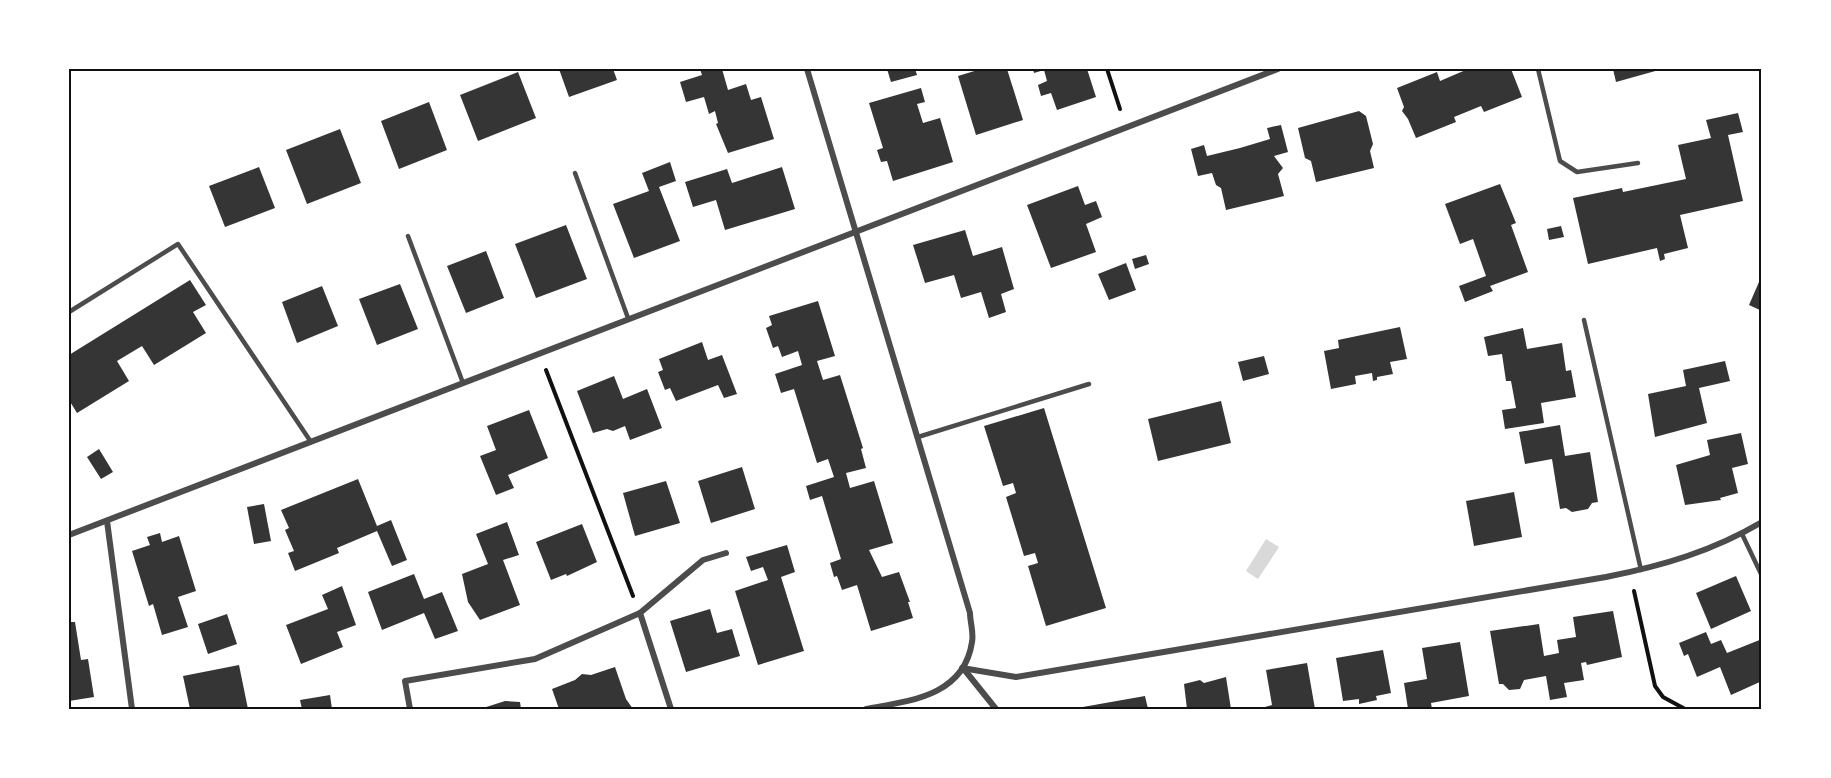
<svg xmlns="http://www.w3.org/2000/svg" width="1831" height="778" font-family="'Fira Sans Condensed',sans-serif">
<rect width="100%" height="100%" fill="#fff"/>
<!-- water -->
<polygon fill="#d9d9d9" points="1266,539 1279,547 1258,579 1246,571"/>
<!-- building -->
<g fill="#353535">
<polygon points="559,69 613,69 617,80 569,97"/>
<polygon points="700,69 722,69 728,90 746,84 751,100 761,97 774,139 728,153 716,124 718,123 715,111 709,114 704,97 686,102 680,82 702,75"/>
<polygon points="887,69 915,69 917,75 891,82"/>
<polygon points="981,69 1007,69 1023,120 976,135 958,76"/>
<polygon points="1033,69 1087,69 1096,97 1057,110 1051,93 1041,96 1038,85 1047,81 1044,70 1034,73"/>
<polygon points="1468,69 1511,69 1522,97 1484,112 1481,106 1454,117 1456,122 1416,138 1408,119 1402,111 1404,107 1397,88 1437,72 1440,81"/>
<polygon points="1613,69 1659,69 1659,70 1616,82"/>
<polygon points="518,72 536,118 478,141 460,95"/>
<polygon points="921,88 925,102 917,104 923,123 940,118 953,162 893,181 887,161 881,162 877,150 883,148 869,103"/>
<polygon points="429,102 447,150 399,169 381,121"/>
<polygon points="1359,111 1366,116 1373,144 1370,151 1374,168 1316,182 1311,161 1305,158 1298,128"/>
<polygon points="1738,113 1743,132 1728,135 1743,201 1680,215 1688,248 1664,254 1665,259 1660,261 1657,248 1588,264 1573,198 1622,188 1623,192 1686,179 1678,145 1711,138 1706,120"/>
<polygon points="1281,125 1288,152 1274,156 1283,168 1278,174 1284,196 1226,210 1221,188 1216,185 1212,173 1198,176 1191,149 1204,145 1207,156 1240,148 1270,139 1267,128"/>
<polygon points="340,129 361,183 307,204 286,150"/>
<polygon points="670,162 676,181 659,187 680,241 634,258 613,204 649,191 642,173"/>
<polygon points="259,167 275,208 225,227 209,186"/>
<polygon points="782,167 795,209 725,230 716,200 693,207 685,182 727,169 732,183"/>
<polygon points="1500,184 1516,223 1511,225 1528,272 1490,286 1493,291 1465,302 1459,286 1486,276 1473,239 1460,244 1445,204"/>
<polygon points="1078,186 1085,205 1096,201 1102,217 1086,224 1096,252 1051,268 1027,205"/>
<polygon points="566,225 587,279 536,298 515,244"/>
<polygon points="1561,226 1564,237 1549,240 1547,229"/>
<polygon points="965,230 973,256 1002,247 1014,289 1001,294 1006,312 989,318 981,292 961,298 954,275 925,283 913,245"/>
<polygon points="486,251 504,298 466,313 447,266"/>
<polygon points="1146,255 1149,264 1135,269 1132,259"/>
<polygon points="1126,263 1136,290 1109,300 1098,274"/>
<polygon points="1762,275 1762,311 1749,305"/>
<polygon points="190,280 206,305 193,312 206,333 154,365 142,346 117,361 129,381 77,413 69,400 69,355"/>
<polygon points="400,284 418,329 377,345 359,299"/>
<polygon points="322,286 338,326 297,343 282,302"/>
<polygon points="818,301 835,356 817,361 823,380 840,375 863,448 861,449 866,468 846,473 850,488 874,481 893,543 869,550 882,577 899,572 910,602 908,602 913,618 871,631 857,585 842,590 837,576 834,577 830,563 841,559 822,496 810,500 806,486 834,477 828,459 817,463 794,389 781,393 775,374 802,365 798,351 782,357 778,346 773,348 766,328 772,325 769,316"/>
<polygon points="1400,327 1407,359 1390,362 1393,374 1377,377 1377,380 1373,381 1372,373 1355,376 1356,384 1331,389 1324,351 1339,348 1338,340"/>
<polygon points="1523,328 1527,349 1562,343 1566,371 1571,370 1576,397 1541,403 1544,423 1505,429 1502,410 1516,408 1511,381 1506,381 1502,354 1488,356 1484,337"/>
<polygon points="702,342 708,360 722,355 737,394 724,398 718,385 676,401 670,388 665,390 658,372 663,370 659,359"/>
<polygon points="1264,356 1269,374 1243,381 1238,362"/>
<polygon points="1725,361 1730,381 1699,388 1707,423 1655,437 1648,394 1686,386 1683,370"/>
<polygon points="614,376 623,399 647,389 662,428 630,440 625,426 613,431 607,429 593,433 577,391"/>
<polygon points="1221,401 1231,443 1158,461 1148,419"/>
<polygon points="1044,408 1106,608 1046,626 1028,566 1038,563 1035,553 1024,556 1006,497 1016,493 1013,483 1003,486 984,426"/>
<polygon points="529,410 548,458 508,475 514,488 496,495 480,456 496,450 487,426"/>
<polygon points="1560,425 1565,456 1590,452 1598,502 1592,503 1588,509 1572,512 1566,508 1560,509 1552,459 1525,464 1519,432"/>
<polygon points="1741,433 1748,464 1732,468 1738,493 1720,498 1721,500 1685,505 1676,465 1710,455 1707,440"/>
<polygon points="99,449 113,472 101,479 87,457"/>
<polygon points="742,467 755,509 711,523 698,481"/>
<polygon points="358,479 377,526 391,520 407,560 392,566 377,531 337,548 339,553 295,571 288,553 294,551 285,530 289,528 281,510"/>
<polygon points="666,481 680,523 635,536 623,493"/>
<polygon points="1514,492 1522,537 1474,546 1466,501"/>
<polygon points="264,504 271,541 254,544 247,507"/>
<polygon points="507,522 519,555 503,560 520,605 480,620 468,602 462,574 488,564 476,534"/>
<polygon points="582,524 597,562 567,576 566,574 551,580 536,542"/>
<polygon points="160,533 162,542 179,536 196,591 178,597 188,627 162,635 153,604 149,606 132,551 150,545 147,537"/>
<polygon points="787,545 795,572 781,577 804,651 758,665 735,591 768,580 763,567 751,571 746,557"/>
<polygon points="414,574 424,599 442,592 458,631 435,639 424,613 382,630 368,592"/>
<polygon points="1736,576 1751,611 1711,629 1696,593"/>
<polygon points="342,586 356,625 337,632 343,647 301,664 286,625 328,609 322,595"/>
<polygon points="710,609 717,633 732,629 740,656 686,672 670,621"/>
<polygon points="1613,611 1622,657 1587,665 1586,662 1581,663 1584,680 1564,683 1567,697 1550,700 1546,676 1524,680 1520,689 1509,690 1503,684 1499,684 1490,631 1539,624 1544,656 1559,653 1557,640 1576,637 1573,617"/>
<polygon points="227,614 237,644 208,654 198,624"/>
<polygon points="69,622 75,622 81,660 88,659 94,697 69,701"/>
<polygon points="1706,632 1711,644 1721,640 1727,653 1762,639 1762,681 1731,695 1720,667 1697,677 1688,654 1684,656 1679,643"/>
<polygon points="1460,642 1469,696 1431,703 1432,709 1408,709 1404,683 1427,679 1422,648"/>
<polygon points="1383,650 1391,693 1376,696 1377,700 1359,704 1359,699 1343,701 1336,658"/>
<polygon points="1307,663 1315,709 1258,709 1272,705 1266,670"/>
<polygon points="239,665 248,709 190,709 183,676"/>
<polygon points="615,667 626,699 633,709 559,709 552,689 575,680 582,674 591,675"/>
<polygon points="1226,677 1231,709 1187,709 1184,684 1200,680 1204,683"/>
<polygon points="330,695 332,709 302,709 300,700"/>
<polygon points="1145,696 1148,709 1077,709 1077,708"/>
<polygon points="505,701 520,702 521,709 480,709"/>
</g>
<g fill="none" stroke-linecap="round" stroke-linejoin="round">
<!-- path -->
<g stroke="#111" stroke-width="4">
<polyline points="1107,69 1120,109"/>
<polyline points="546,370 633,596"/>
<polyline points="1634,591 1655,686 1663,697 1685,709"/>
</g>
<!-- service -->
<g stroke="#4c4c4c" stroke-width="4.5">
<polyline points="1538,69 1560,161 1577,172 1638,163"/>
<polyline points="575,173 628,318"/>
<polyline points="408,236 463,383"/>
<polyline points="69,312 178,244 311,442"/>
<polyline points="1584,320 1641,570"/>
<polyline points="918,437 1089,384"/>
<polyline points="1742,534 1762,576"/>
</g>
<!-- minor -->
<g stroke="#4c4c4c" stroke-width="6">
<path d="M807,69L970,613C970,622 974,633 972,642C964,696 910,701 866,709"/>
<polyline points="107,521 132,709"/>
<polyline points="69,535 1278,69"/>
<polyline points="640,613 703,560 726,553"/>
<path d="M962,668L1016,677L1606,577C1662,566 1713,551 1762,522"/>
<polyline points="963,668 996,709"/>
<polyline points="410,709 405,681 535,659 640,613 671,709"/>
</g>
</g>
<!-- border -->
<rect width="1831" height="778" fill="none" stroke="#ffffff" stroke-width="141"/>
<rect x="70" y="70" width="1690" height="638" fill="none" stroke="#111" stroke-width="2"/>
</svg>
